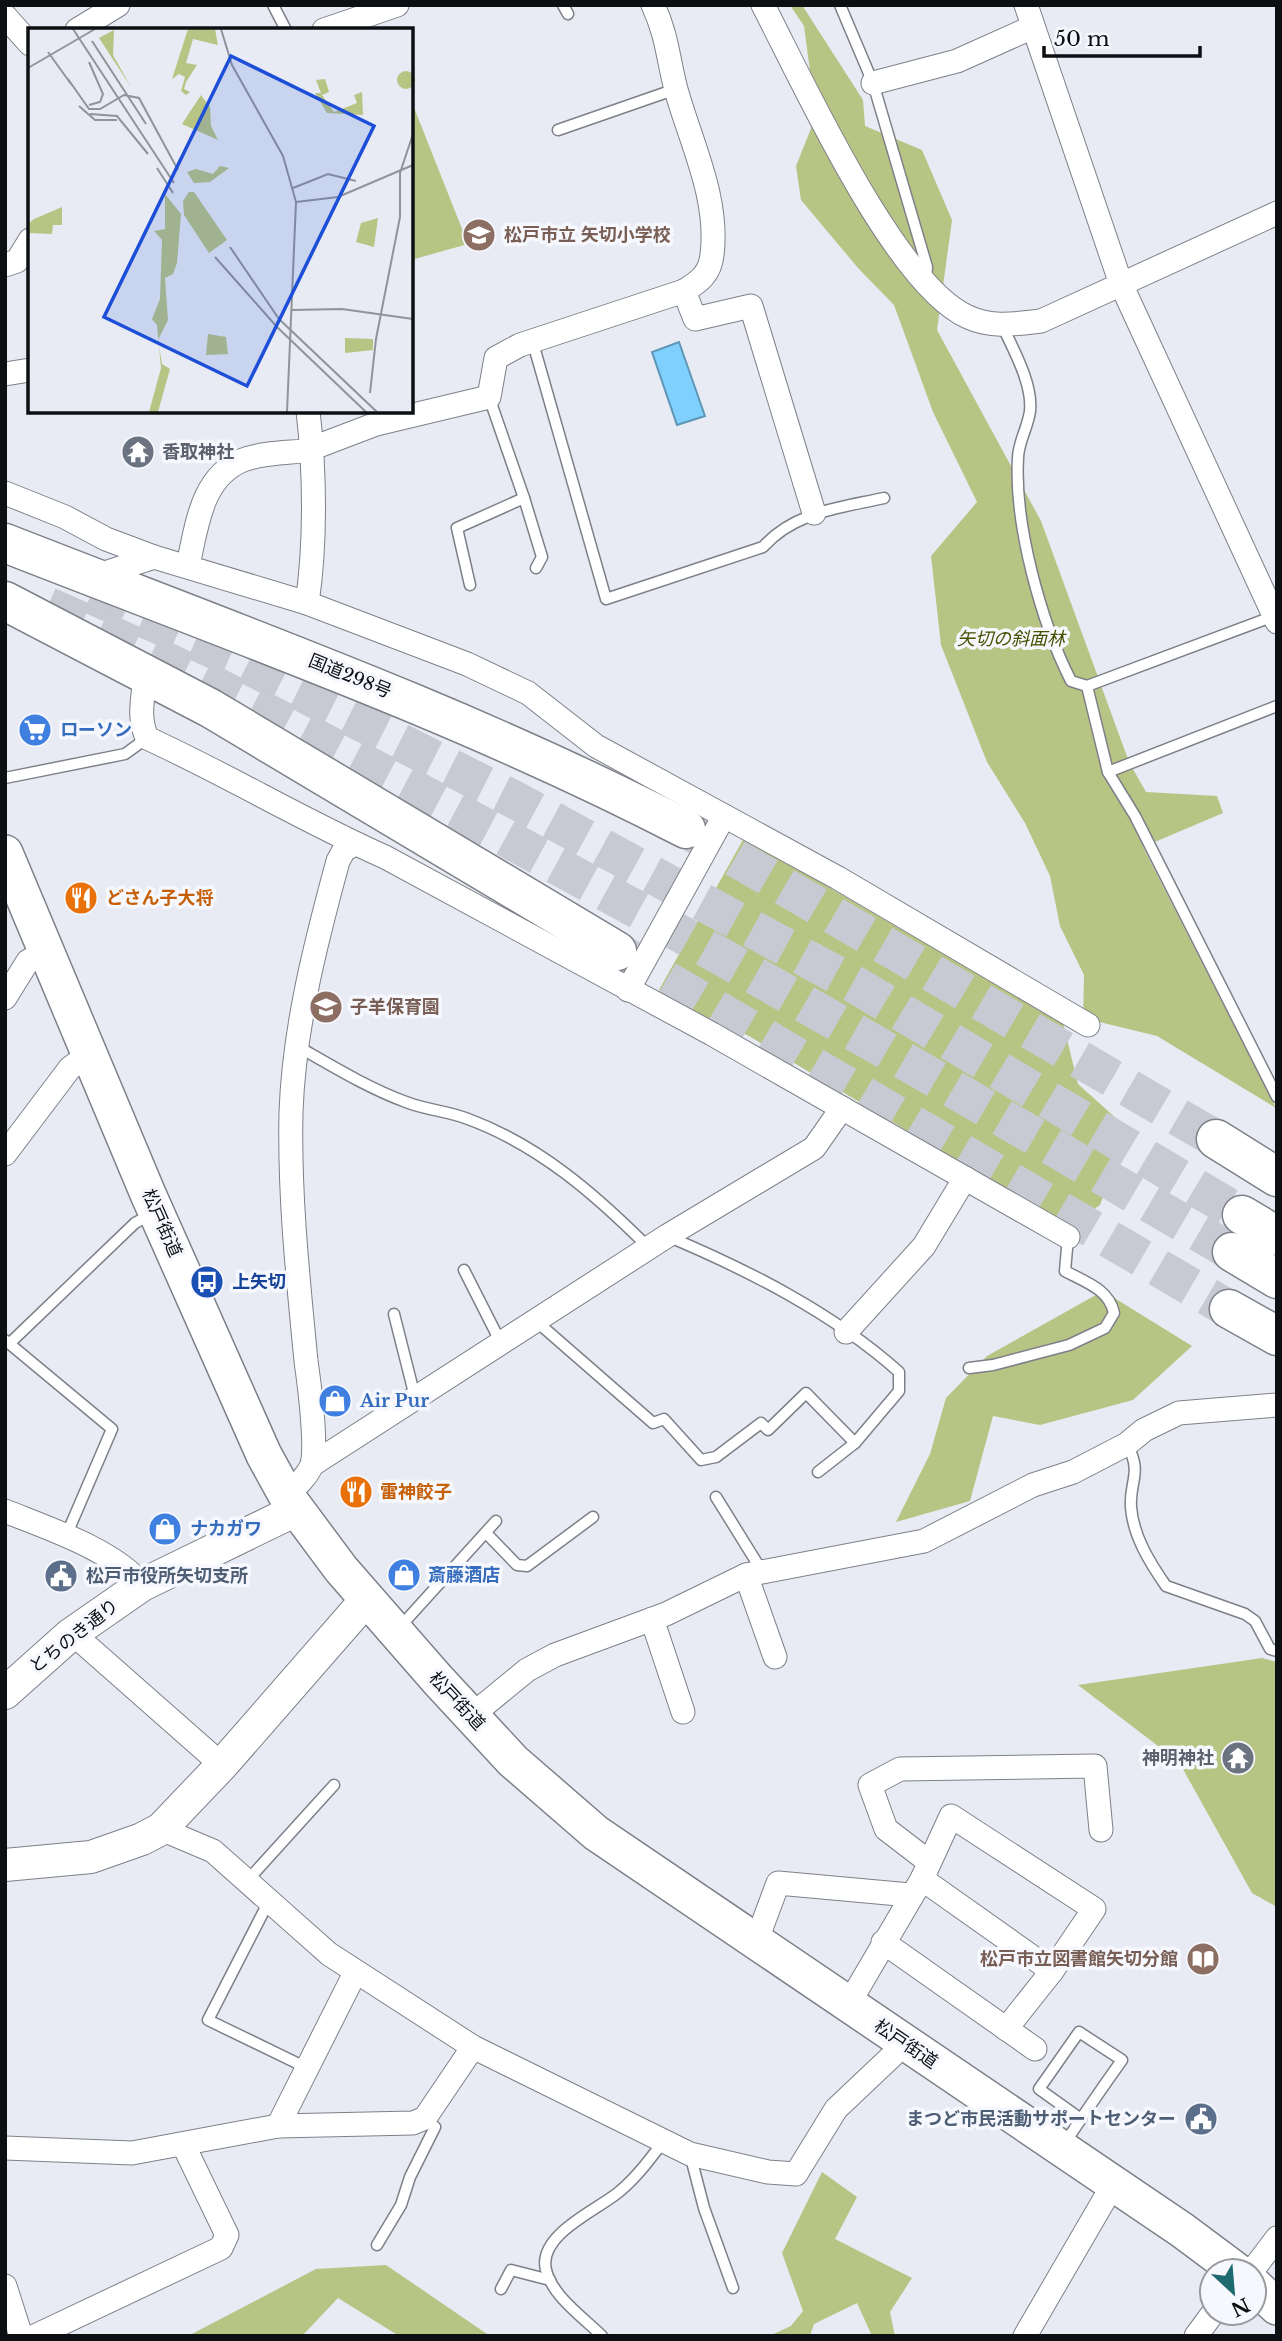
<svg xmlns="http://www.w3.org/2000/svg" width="1282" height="2341" font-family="'Libre Baskerville','Noto Sans JP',serif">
<rect width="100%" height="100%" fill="#e8ebf4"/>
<!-- green -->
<g fill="#b8c484">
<polygon points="790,5 802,5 863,100 865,126 922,150 952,220 937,330 1041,521 1129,762 1146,792 1217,796 1223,813 1143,847 1276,1108 1157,1036 1083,1018 1084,975 1060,926 1050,876 1025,823 987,762 941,645 931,556 977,502 933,412 894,305 858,268 801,200 796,166 816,116 804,26"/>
<polygon points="411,100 468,244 411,260"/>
<polygon points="744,838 1063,1023 1078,1084 1118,1120 1112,1171 1100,1205 1068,1227 749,1036 693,1011 659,990"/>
<polygon points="1103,1291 1192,1346 1133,1400 1040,1425 993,1416 970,1501 896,1522 930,1454 946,1398 987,1356"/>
<polygon points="1262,1658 1277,1662 1277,1907 1252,1893 1179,1762 1078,1685"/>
<polygon points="822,2172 857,2197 835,2239 912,2278 890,2312 895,2336 872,2336 857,2303 814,2324 810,2336 769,2336 791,2326 803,2311 782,2253"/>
<polygon points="386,2265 490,2336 399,2336 338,2298 302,2336 188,2336 316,2269"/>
</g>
<!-- water -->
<polygon fill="#7fd0fd" stroke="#5d96b6" stroke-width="2" points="679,342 705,416 677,425 652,352"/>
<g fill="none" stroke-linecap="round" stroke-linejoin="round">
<!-- highway-tunnel -->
<g stroke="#c7cad2" stroke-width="38" stroke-dasharray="38 19" stroke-linecap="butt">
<polyline points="91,595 241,662 515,800 859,987 1242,1215"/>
<path d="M48,606C164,656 275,717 387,775C674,925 953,1088 1232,1252"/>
<polyline points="686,829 1216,1139"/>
<polyline points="617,951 1229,1309"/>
</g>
<defs>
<g id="lane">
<polyline points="273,5 286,30"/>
<polyline points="563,5 568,14"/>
<polyline points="840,5 873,83 927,267 926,279"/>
<polyline points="558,130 676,89"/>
<path d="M1002,325C1013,349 1033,384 1030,411C1028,427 1018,443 1018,458C1014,524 1041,622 1071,681L1087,686L1108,772L1135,816L1277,1097"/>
<path d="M533,343L606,599L763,547C794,512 839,508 884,498"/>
<polyline points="524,498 542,557 536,568"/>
<polyline points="470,585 457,528 524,498 489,397"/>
<polyline points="1087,686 1274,616"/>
<polyline points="1108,772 1277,706"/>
<polyline points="5,778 125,754 147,738"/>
<path d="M297,1046C332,1066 368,1088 406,1102C426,1110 448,1111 468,1119C539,1145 596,1195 649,1248"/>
<polyline points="464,1270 501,1343"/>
<polyline points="394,1314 415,1397"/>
<path d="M536,1321L653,1423L664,1419L701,1460L716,1457L761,1423L768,1430L806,1393L855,1443L899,1391V1372C833,1313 748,1270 667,1236"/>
<polyline points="5,1340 112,1429 66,1536"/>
<polyline points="10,1343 135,1223 152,1214"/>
<path d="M969,1368L993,1365L1069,1345L1105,1328L1114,1313C1109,1289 1085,1282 1065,1271L1068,1237"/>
<path d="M1127,1444C1143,1474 1129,1481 1131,1507C1133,1536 1150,1563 1166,1586L1245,1614L1255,1621L1270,1649L1277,1651"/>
<polyline points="818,1472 855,1443"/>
<polyline points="716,1497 762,1571"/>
<polyline points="486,1533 517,1565 527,1566 593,1517"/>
<polyline points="399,1628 496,1521"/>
<polyline points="247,1881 334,1785"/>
<polyline points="269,1901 208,2020 305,2067"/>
<path d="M1063,2146C1082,2117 1102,2088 1122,2060L1079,2032L1039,2089L1081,2119"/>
<polyline points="690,2154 704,2208 733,2288"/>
<polyline points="377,2245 401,2205 410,2177 435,2127 425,2118"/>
<polyline points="501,2289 511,2270 550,2280"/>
<path d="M602,2336C584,2318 552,2296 546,2270C537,2234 600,2209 620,2191C637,2177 650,2159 663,2142"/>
</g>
<g id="street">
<path d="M763,5C802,80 895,285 968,317C992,328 1015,324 1041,321L1277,213"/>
<polyline points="1026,5 1121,284 1277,622"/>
<polyline points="5,16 30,44"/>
<polyline points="77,30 118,5"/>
<polyline points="324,30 397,5"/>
<polyline points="873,83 957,61 1033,27"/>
<polyline points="5,265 17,261 30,240"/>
<polyline points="684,291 695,319 751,306 814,513"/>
<polyline points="5,374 30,370"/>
<path d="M313,448L376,424L489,397L496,358L520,345L684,291C699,282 710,274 712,255C719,199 692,145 677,93C668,61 668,37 653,5"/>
<polyline points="5,493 65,517 106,539 154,557 307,603 467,664 528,693 596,746 838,878 1088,1025"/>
<path d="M188,565C197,526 201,477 243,460C264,452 292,453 313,450"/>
<polyline points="93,577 154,557"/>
<path d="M307,603C316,544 315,471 308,411"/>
<path d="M145,673C144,697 137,715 147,738C228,775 304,821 385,857L712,1034L1068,1237"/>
<polyline points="628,990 724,816"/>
<polyline points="5,998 28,961 46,952"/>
<polyline points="5,1154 70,1068 90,1054"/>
<polyline points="846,1332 924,1246 965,1178"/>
<polyline points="313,1464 667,1236 814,1148 842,1108"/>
<path d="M286,1495C296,1486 305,1479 311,1467C318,1451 309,1382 306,1361C298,1278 289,1195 291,1112C294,1027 316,942 338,861L344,850L355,844"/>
<path d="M5,1511C47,1528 114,1550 142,1585"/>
<polyline points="746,1575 775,1657"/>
<polyline points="652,1619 683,1712"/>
<polyline points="70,1635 79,1639 222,1765"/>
<polyline points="471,1716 527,1670 555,1655 666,1614 746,1575 924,1541 1033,1485 1073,1472 1127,1444 1144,1430 1179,1413 1277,1405"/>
<polyline points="161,1829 213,1851 329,1954 473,2047 690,2154 768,2172 796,2174 836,2109 892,2056 902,2041"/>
<polyline points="929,1862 886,1829 870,1785 900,1769 1095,1766 1101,1830"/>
<polyline points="922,1879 1052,1971"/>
<polyline points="756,1942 778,1883 910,1895"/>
<polyline points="883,1942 1035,2049"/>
<polyline points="848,2005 922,1879 951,1816 1094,1909 1052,1971 1006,2029"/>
<polyline points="278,2126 355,1973"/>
<polyline points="5,2148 132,2153 278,2126 413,2123 425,2118 473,2047"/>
<polyline points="1252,2271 1277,2238"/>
<polyline points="5,2286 21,2336"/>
<polyline points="35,2336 221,2248 227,2235 183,2144"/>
<polyline points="1025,2336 1114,2183"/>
<polyline points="1196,2336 1213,2313"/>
</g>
<g id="secondary">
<polyline points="5,1693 70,1635 142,1585 296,1510"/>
<polyline points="5,1865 91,1857 142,1839 161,1829 222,1765 366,1600"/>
</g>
<g id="primary">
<polyline points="5,853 148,1194 264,1455 286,1495 341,1569 437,1679 513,1761 596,1833 1182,2230 1237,2271"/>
<polyline points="1254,2285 1277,2307"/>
</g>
<g id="highway">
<path d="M5,543C235,633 466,715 686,829"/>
<polyline points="5,601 210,708 617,951"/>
<polyline points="1216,1139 1277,1177"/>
<polyline points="1242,1215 1277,1236"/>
<polyline points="1232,1252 1277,1279"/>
<polyline points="1229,1309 1277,1336"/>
</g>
</defs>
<!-- lane casing -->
<use href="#lane" stroke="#7d8089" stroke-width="13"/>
<!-- street casing -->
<use href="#street" stroke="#7d8089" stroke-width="25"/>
<!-- secondary casing -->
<use href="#secondary" stroke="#7d8089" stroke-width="34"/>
<!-- primary casing -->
<use href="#primary" stroke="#7d8089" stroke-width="38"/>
<!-- highway casing -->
<use href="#highway" stroke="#7d8089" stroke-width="41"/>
<!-- lane -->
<use href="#lane" stroke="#fff" stroke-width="10"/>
<!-- street -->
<use href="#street" stroke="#fff" stroke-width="23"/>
<!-- secondary -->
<use href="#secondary" stroke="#fff" stroke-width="32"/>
<!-- primary -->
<use href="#primary" stroke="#fff" stroke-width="35"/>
<!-- highway -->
<use href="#highway" stroke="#fff" stroke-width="38"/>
</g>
<!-- icons -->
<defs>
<symbol id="school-disc" viewBox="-11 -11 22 22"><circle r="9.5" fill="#8d6e63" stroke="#f6f8fe"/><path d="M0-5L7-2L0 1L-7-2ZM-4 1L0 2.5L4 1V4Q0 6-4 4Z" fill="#fff"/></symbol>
<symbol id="temple-disc" viewBox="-11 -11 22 22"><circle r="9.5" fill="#6b7280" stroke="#f6f8fe"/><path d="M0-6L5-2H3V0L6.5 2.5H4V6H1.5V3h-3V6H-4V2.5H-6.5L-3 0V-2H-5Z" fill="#fff"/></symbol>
<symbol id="supermarket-disc" viewBox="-11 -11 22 22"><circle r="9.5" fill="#3f7fe0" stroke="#f6f8fe"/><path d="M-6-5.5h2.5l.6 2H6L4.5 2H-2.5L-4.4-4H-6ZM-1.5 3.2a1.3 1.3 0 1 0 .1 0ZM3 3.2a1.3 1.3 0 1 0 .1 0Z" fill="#fff"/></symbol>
<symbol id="restaurant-disc" viewBox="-11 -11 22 22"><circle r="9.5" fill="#e8710a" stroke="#f6f8fe"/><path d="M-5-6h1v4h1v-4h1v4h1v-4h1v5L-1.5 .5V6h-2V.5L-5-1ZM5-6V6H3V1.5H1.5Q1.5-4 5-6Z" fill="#fff"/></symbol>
<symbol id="bus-disc" viewBox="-11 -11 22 22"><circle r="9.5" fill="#1a4fb4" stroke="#f6f8fe"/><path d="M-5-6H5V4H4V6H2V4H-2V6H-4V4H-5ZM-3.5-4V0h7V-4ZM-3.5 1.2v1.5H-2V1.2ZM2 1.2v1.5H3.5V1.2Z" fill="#fff"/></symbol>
<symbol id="shop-disc" viewBox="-11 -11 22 22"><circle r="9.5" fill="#3f7fe0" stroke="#f6f8fe"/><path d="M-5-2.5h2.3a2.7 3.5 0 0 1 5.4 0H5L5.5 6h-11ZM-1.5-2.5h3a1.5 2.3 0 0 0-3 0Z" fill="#fff"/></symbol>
<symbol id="civic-disc" viewBox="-11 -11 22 22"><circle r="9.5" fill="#5c6f8a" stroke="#f6f8fe"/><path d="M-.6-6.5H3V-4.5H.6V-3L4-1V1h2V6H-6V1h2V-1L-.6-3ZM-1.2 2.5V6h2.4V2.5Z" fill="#fff"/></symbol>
<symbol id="library-disc" viewBox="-11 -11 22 22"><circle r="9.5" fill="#8d6e63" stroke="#f6f8fe"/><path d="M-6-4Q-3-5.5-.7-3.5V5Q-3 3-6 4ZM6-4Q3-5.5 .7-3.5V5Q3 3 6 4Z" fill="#fff"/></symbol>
</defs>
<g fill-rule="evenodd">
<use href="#school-disc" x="460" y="216" width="38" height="38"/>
<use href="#temple-disc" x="119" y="433" width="38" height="38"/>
<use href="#supermarket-disc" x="16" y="711" width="38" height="38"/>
<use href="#restaurant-disc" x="62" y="879" width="38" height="38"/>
<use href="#school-disc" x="307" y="988" width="38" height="38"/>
<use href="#bus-disc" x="188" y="1263" width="38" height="38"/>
<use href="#shop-disc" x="316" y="1382" width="38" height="38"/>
<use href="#restaurant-disc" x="337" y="1473" width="38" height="38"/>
<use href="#shop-disc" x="146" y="1510" width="38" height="38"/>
<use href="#shop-disc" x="385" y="1556" width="38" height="38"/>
<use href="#civic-disc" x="42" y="1557" width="38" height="38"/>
<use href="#temple-disc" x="1219" y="1739" width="38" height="38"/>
<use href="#library-disc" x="1184" y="1940" width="38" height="38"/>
<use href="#civic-disc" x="1182" y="2100" width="38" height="38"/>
</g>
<g text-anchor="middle" stroke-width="7" stroke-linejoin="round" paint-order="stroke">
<!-- education labels -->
<g font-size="18" font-weight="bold" fill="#785e54" stroke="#f6f8fe" text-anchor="start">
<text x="504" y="241">松戸市立 矢切小学校</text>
<text x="350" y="1013">子羊保育園</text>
<text x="1178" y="1965" text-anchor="end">松戸市立図書館矢切分館</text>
</g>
<!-- worship labels -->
<g font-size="18" font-weight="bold" fill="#5b616d" stroke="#f6f8fe" text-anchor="start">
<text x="162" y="458">香取神社</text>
<text x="1214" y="1764" text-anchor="end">神明神社</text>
</g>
<!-- park labels -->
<g font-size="18" font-style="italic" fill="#465000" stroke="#f6f8fe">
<text x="1011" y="645">矢切の斜面林</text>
</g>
<!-- street labels -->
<g font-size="18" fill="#0e0f12" stroke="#f6f8fe">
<text transform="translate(350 676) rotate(22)" y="6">国道298号</text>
<text transform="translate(162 1223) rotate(66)" y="6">松戸街道</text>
<text transform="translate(74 1636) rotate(-38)" y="6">とちのき通り</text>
<text transform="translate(457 1701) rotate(47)" y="6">松戸街道</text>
<text transform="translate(906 2044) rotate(34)" y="6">松戸街道</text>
</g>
<!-- shop labels -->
<g font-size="18" font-weight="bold" fill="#366cbe" stroke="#f6f8fe" text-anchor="start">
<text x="60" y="736">ローソン</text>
<text x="360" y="1407">Air Pur</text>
<text x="190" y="1535">ナカガワ</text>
<text x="428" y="1581">斎藤酒店</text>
</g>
<!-- food labels -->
<g font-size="18" font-weight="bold" fill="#c56008" stroke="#f6f8fe" text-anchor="start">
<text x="106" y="904">どさん子大将</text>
<text x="380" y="1498">雷神餃子</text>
</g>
<!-- transit labels -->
<g font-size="18" font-weight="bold" fill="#164399" stroke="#f6f8fe" text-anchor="start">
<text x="232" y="1288">上矢切</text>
</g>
<!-- service labels -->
<g font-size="18" font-weight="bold" fill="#4e5e75" stroke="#f6f8fe" text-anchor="start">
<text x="86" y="1582">松戸市役所矢切支所</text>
<text x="1176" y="2125" text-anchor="end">まつど市民活動サポートセンター</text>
</g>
</g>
<!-- overview -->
<g transform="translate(28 28)">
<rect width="385" height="385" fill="#e8ebf4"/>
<path d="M160,1H187L190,17L165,11L158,35L169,37L158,54L156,61L162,64L158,67L153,63L157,49L151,46L144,51ZM86,2L85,27L103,59L71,10ZM369 52a9 9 0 1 1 18 0a9 9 0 1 1-18 0ZM297,51L301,64L294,67L306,84L329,75L326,67L334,64L335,87L299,85L287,65H293L288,52ZM173,67L182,79L183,98L190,112L154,96ZM192,138L201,140L182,154L166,155L159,144L168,141L185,146ZM161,164H166L199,212L181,225L156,187L155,173ZM137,166L153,186L149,235L145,246L137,250L140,292L130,312L134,336L142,341L130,384H121L133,340L129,297L124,291L132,271L134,212L126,203L137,201ZM34,179V197H25L24,206L0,205V196L6,191ZM350,190L346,219L328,214L333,195ZM180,306L198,309L200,326L178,327ZM317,310L345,311V322L317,325Z" fill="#b8c484"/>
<path fill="none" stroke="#91939a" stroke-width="2" d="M45,1L146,155M193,1L204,37L255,128L268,174L259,384M64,13L118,96M20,24L43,56M61,34L75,66L72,74L61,77M0,40L67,1M40,51L61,81H72L96,67L111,70L150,142M51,78L67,92H89M62,86L89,88L120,126M129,140L145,165M265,160L300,146L328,153M268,174L310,169L385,137M202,219L251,291L349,384M187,229L249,299L338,384M264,282L314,281L385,291M342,365L348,311L372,189V145L385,106"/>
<path fill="#1d4ed8" fill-opacity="0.15" stroke="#1d4ed8" stroke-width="3.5" d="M203,28L346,98L219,358L76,289Z"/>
<rect width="385" height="385" fill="none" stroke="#0e0f12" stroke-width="3.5"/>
</g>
<!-- border -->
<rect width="1282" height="2341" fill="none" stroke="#0e0f12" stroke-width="14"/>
<!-- north arrow -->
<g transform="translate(1233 2292) rotate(154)"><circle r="33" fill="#f6f8fe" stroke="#999ba0" stroke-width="2"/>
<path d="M0-5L12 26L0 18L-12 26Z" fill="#1e6a6e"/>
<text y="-10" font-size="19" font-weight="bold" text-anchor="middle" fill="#0e0f12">N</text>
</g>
<!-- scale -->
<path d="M1044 46v10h156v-10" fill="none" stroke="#0e0f12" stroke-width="3.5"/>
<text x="1054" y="46" font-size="21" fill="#0e0f12" stroke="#f6f8fe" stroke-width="5" paint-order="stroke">50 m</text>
</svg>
